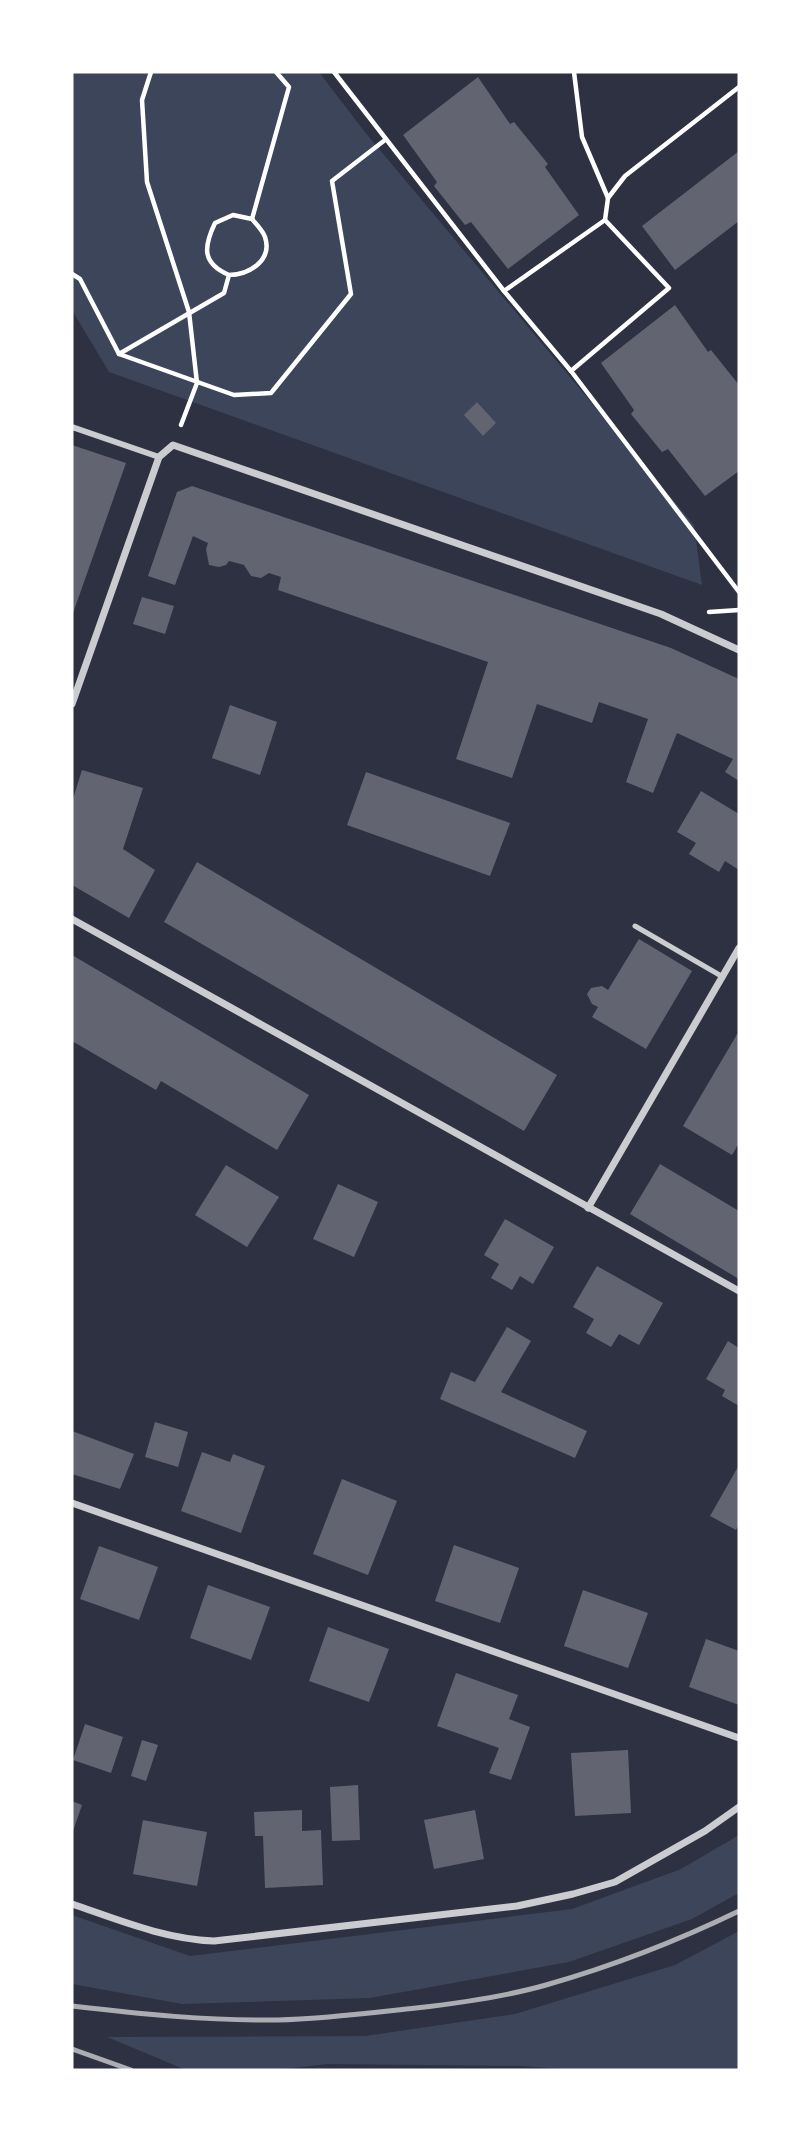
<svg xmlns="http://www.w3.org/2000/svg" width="811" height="2142" font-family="'Zilla Slab',serif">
<rect width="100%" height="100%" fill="#2d3142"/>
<!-- green -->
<g fill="#3c4559">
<polygon points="72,72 319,72 364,131 694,525 702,585 109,372 72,310"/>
<polygon points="739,1835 739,1893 692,1919 569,1962 370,1998 182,2004 72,1984 72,1915 190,1956 572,1909 681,1869"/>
<polygon points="739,1931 739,2070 573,2070 522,2066 328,2064 276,2070 186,2070 107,2037 365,2036 515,2014 675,1965"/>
</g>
<!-- building -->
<g fill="#626471">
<polygon points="478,77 510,124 514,122 548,164 545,167 579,215 508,269 471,222 465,225 434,186 437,182 403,135"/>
<polygon points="739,151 739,221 675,270 642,226"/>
<polygon points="675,305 708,352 711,350 739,385 739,471 705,496 668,449 662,452 631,414 634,410 601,363"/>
<polygon points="477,402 496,423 483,436 464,415"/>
<polygon points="72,445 126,463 72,616"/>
<polygon points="192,486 671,648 739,679 739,781 725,772 733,759 677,733 653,793 626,782 648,719 599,702 592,723 537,704 512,778 456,759 488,662 278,590 281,577 269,573 261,578 251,576 244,565 229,561 226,565 219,567 209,565 206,549 208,543 193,536 175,585 148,576 177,492"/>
<polygon points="142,597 174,606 165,634 133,624"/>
<polygon points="230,705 277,722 260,775 212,758"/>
<polygon points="82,770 143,788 123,849 155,870 129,918 72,885 72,802"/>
<polygon points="366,772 510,823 490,876 347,825"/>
<polygon points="701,791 739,814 739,870 725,861 719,872 689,854 696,843 677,832"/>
<polygon points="197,862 557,1075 524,1131 164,922"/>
<polygon points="639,939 692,971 646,1049 592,1017 598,1007 592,1004 587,994 591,988 602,986 608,990"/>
<polygon points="72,955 309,1095 277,1150 161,1081 156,1090 72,1041"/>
<polygon points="739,1031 739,1143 732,1155 683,1126"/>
<polygon points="660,1164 739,1211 739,1279 630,1214"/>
<polygon points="226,1165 279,1197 247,1247 195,1215"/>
<polygon points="338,1184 378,1202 354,1257 313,1239"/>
<polygon points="505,1219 554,1247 533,1284 520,1276 512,1290 491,1278 499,1264 484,1255"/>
<polygon points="597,1266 663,1303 639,1345 619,1334 611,1347 586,1333 594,1319 573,1307"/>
<polygon points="507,1327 531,1341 501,1392 587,1431 575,1458 440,1399 451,1372 475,1382"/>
<polygon points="728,1341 739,1348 739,1406 722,1396 725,1390 706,1379"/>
<polygon points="155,1422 188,1432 178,1467 145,1457"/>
<polygon points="72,1431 134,1454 120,1489 72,1474"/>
<polygon points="202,1452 230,1462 233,1454 265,1466 241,1533 181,1511"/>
<polygon points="739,1465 739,1524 736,1530 710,1516"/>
<polygon points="342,1479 397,1501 368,1575 313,1554"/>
<polygon points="454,1545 519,1568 500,1623 435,1601"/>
<polygon points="99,1546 158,1567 139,1620 80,1599"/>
<polygon points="208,1585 270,1607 251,1660 190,1638"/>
<polygon points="583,1590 648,1613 628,1668 564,1646"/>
<polygon points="328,1627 389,1649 369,1702 309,1681"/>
<polygon points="706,1639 739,1651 739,1705 689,1687"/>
<polygon points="456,1673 518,1695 509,1719 530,1727 511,1780 489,1773 499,1748 437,1726"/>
<polygon points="85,1724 123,1737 111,1773 73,1760"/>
<polygon points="142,1740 158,1745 146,1781 131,1776"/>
<polygon points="628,1750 631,1813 575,1816 571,1753"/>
<polygon points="358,1785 360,1840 332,1841 330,1787"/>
<polygon points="72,1801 82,1805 72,1834"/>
<polygon points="302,1810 302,1831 321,1830 323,1885 265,1888 263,1836 255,1836 254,1812"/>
<polygon points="475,1810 484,1859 434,1869 424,1820"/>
<polygon points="143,1820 207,1832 197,1886 133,1874"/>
</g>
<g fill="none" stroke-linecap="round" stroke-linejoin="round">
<!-- path -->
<g stroke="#fff" stroke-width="4.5">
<polyline points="151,72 142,100 147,182 189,312 197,383 181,425"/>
<polyline points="334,72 504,291 571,371 739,592"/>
<polyline points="574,72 582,137 608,198"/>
<polyline points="252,219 289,87 276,72"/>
<path d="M72,274L80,279L119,354L224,293L229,275C248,275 273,261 265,237C263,231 256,224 252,219L233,215L215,223C204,246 201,263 229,275"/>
<polyline points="504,291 605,220"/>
<polyline points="119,354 234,395 271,393 351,294 332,181 385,140"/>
<polyline points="571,371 669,288 605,220 608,198 625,176 739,87"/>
<polyline points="709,612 739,610"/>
</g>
<!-- service -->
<polyline stroke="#caccd0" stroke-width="5" points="635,926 723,977"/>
<!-- pedestrian -->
<polyline stroke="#caccd0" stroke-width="6" points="72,427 159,457"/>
<!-- minor -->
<g stroke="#caccd0" stroke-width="7">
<polyline points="72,704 159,457 173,445 661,614 739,650"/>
<polyline points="72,919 739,1291"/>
<polyline points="588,1208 739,948"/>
<polyline points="72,1503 739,1738"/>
<path d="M72,1904C119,1920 164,1939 214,1941L517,1906L573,1894L615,1882L705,1831L739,1807"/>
</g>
<!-- rail -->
<g stroke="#abadb3" stroke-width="5">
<path d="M72,2006C140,2014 209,2021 278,2020C324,2019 370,2013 416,2008C460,2003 504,1997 546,1985C613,1966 677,1941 739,1911"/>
<polyline points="72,2049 131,2070"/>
</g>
</g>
<!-- border -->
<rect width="811" height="2142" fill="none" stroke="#ffffff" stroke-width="147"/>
</svg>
